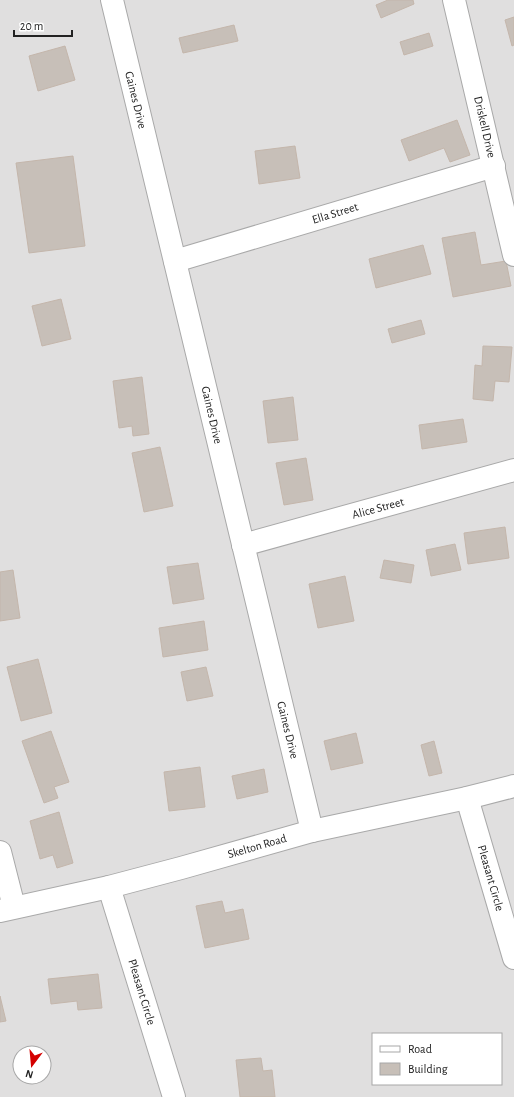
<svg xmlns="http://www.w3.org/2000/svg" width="514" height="1097" font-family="'Alegreya Sans',sans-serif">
<rect width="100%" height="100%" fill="#f2efe9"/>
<!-- residential -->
<path fill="#e0dfdf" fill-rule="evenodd" d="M0,0H514V1097H0ZM373,1034H501V1084H373ZM20,1053H44V1077H20Z"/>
<!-- building -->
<g fill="#c7bfb8" stroke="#c4b6ab">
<polygon points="388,0 413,0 414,4 381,18 376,5"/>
<polygon points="514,17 514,45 512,46 505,20"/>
<polygon points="234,25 238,41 183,53 179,38"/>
<polygon points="429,33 433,46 404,55 400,42"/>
<polygon points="65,46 75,80 38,91 29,56"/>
<polygon points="457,120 470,155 450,162 444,148 409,161 401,140"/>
<polygon points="295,146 300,178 259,184 255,151"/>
<polygon points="73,156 85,246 29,253 16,163"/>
<polygon points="475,232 481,265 506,261 511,286 453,297 442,238"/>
<polygon points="423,245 431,274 376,288 369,259"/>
<polygon points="61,299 71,339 42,346 32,306"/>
<polygon points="421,320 425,334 392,343 388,329"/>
<polygon points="483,346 512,347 509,382 495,381 493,401 473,399 475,365 482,366"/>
<polygon points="142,377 149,434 133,436 132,426 119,428 113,381"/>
<polygon points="293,397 298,440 268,443 263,401"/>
<polygon points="463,419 467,442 422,449 419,425"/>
<polygon points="160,447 173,506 144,512 132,453"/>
<polygon points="306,458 313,500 284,505 276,463"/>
<polygon points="505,527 509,558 468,564 464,533"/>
<polygon points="455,544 461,570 431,576 426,550"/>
<polygon points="384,560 414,565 411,583 380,578"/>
<polygon points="198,563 204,599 173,604 167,567"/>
<polygon points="13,570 20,618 0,621 0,572"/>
<polygon points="345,576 354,621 318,628 309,584"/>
<polygon points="204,621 208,650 163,657 159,628"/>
<polygon points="38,659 52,713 21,721 7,667"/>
<polygon points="206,667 213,696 187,701 181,672"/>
<polygon points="51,731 69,782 54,787 58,798 44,803 22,741"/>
<polygon points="356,733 363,763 331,770 324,741"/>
<polygon points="434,741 442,773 429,776 421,745"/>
<polygon points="200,767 205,807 169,811 164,772"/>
<polygon points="264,769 268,792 237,799 232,776"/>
<polygon points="59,812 73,863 57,868 53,855 40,859 30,821"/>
<polygon points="222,901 225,913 243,909 249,939 205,948 196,906"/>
<polygon points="98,974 102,1008 78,1010 77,1001 51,1004 48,979"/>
<polygon points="0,996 6,1021 0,1022"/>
<polygon points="261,1058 263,1071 272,1070 275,1097 240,1097 236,1060"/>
</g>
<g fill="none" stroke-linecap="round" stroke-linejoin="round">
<defs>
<g id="minor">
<polyline points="112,0 312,831"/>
<polyline points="454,0 514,255"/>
<polyline points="175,261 494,166"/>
<polyline points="243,545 514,470"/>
<polyline points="467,798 514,958"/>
<polyline points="0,852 14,907"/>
<polyline points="109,887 174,1097"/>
<polyline points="0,911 109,887 181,868 312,831 467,798 514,786"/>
</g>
</defs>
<!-- minor casing -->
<use href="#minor" stroke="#a9a9a9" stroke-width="24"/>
<!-- minor -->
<use href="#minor" stroke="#fff" stroke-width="22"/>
</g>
<g text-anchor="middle" stroke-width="4" stroke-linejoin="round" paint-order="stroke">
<!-- street labels -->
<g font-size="12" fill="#222" stroke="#fff">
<text transform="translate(136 100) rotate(76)" y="4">Gaines Drive</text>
<text transform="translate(485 127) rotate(77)" y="4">Driskell Drive</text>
<text transform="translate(335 213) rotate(-17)" y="4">Ella Street</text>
<text transform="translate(212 415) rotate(77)" y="4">Gaines Drive</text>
<text transform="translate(378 508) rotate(-15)" y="4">Alice Street</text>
<text transform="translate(288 730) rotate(76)" y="4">Gaines Drive</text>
<text transform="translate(257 846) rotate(-16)" y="4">Skelton Road</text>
<text transform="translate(491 878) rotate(74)" y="4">Pleasant Circle</text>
<text transform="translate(142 992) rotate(73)" y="4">Pleasant Circle</text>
</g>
</g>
<!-- legend -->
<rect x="372" y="1033" width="130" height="52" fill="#ffffff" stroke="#a7a7a7"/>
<rect x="380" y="1046" width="20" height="6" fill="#ffffff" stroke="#a7a7a7"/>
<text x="408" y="1053" font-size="12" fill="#222222">Road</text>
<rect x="380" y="1063" width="20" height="12" fill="#c7bfb8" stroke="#a7a7a7"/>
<text x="408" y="1073" font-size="12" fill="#222222">Building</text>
<!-- north arrow -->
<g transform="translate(32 1065) rotate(196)"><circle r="19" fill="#ffffff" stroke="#a7a7a7"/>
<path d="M0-3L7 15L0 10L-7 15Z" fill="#d40000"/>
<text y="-6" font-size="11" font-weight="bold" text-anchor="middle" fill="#222222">N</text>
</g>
<!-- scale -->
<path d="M14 30v6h58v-6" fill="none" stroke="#222222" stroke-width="2"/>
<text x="20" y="30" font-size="12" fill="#222222" stroke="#ffffff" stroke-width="3" paint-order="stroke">20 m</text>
</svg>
